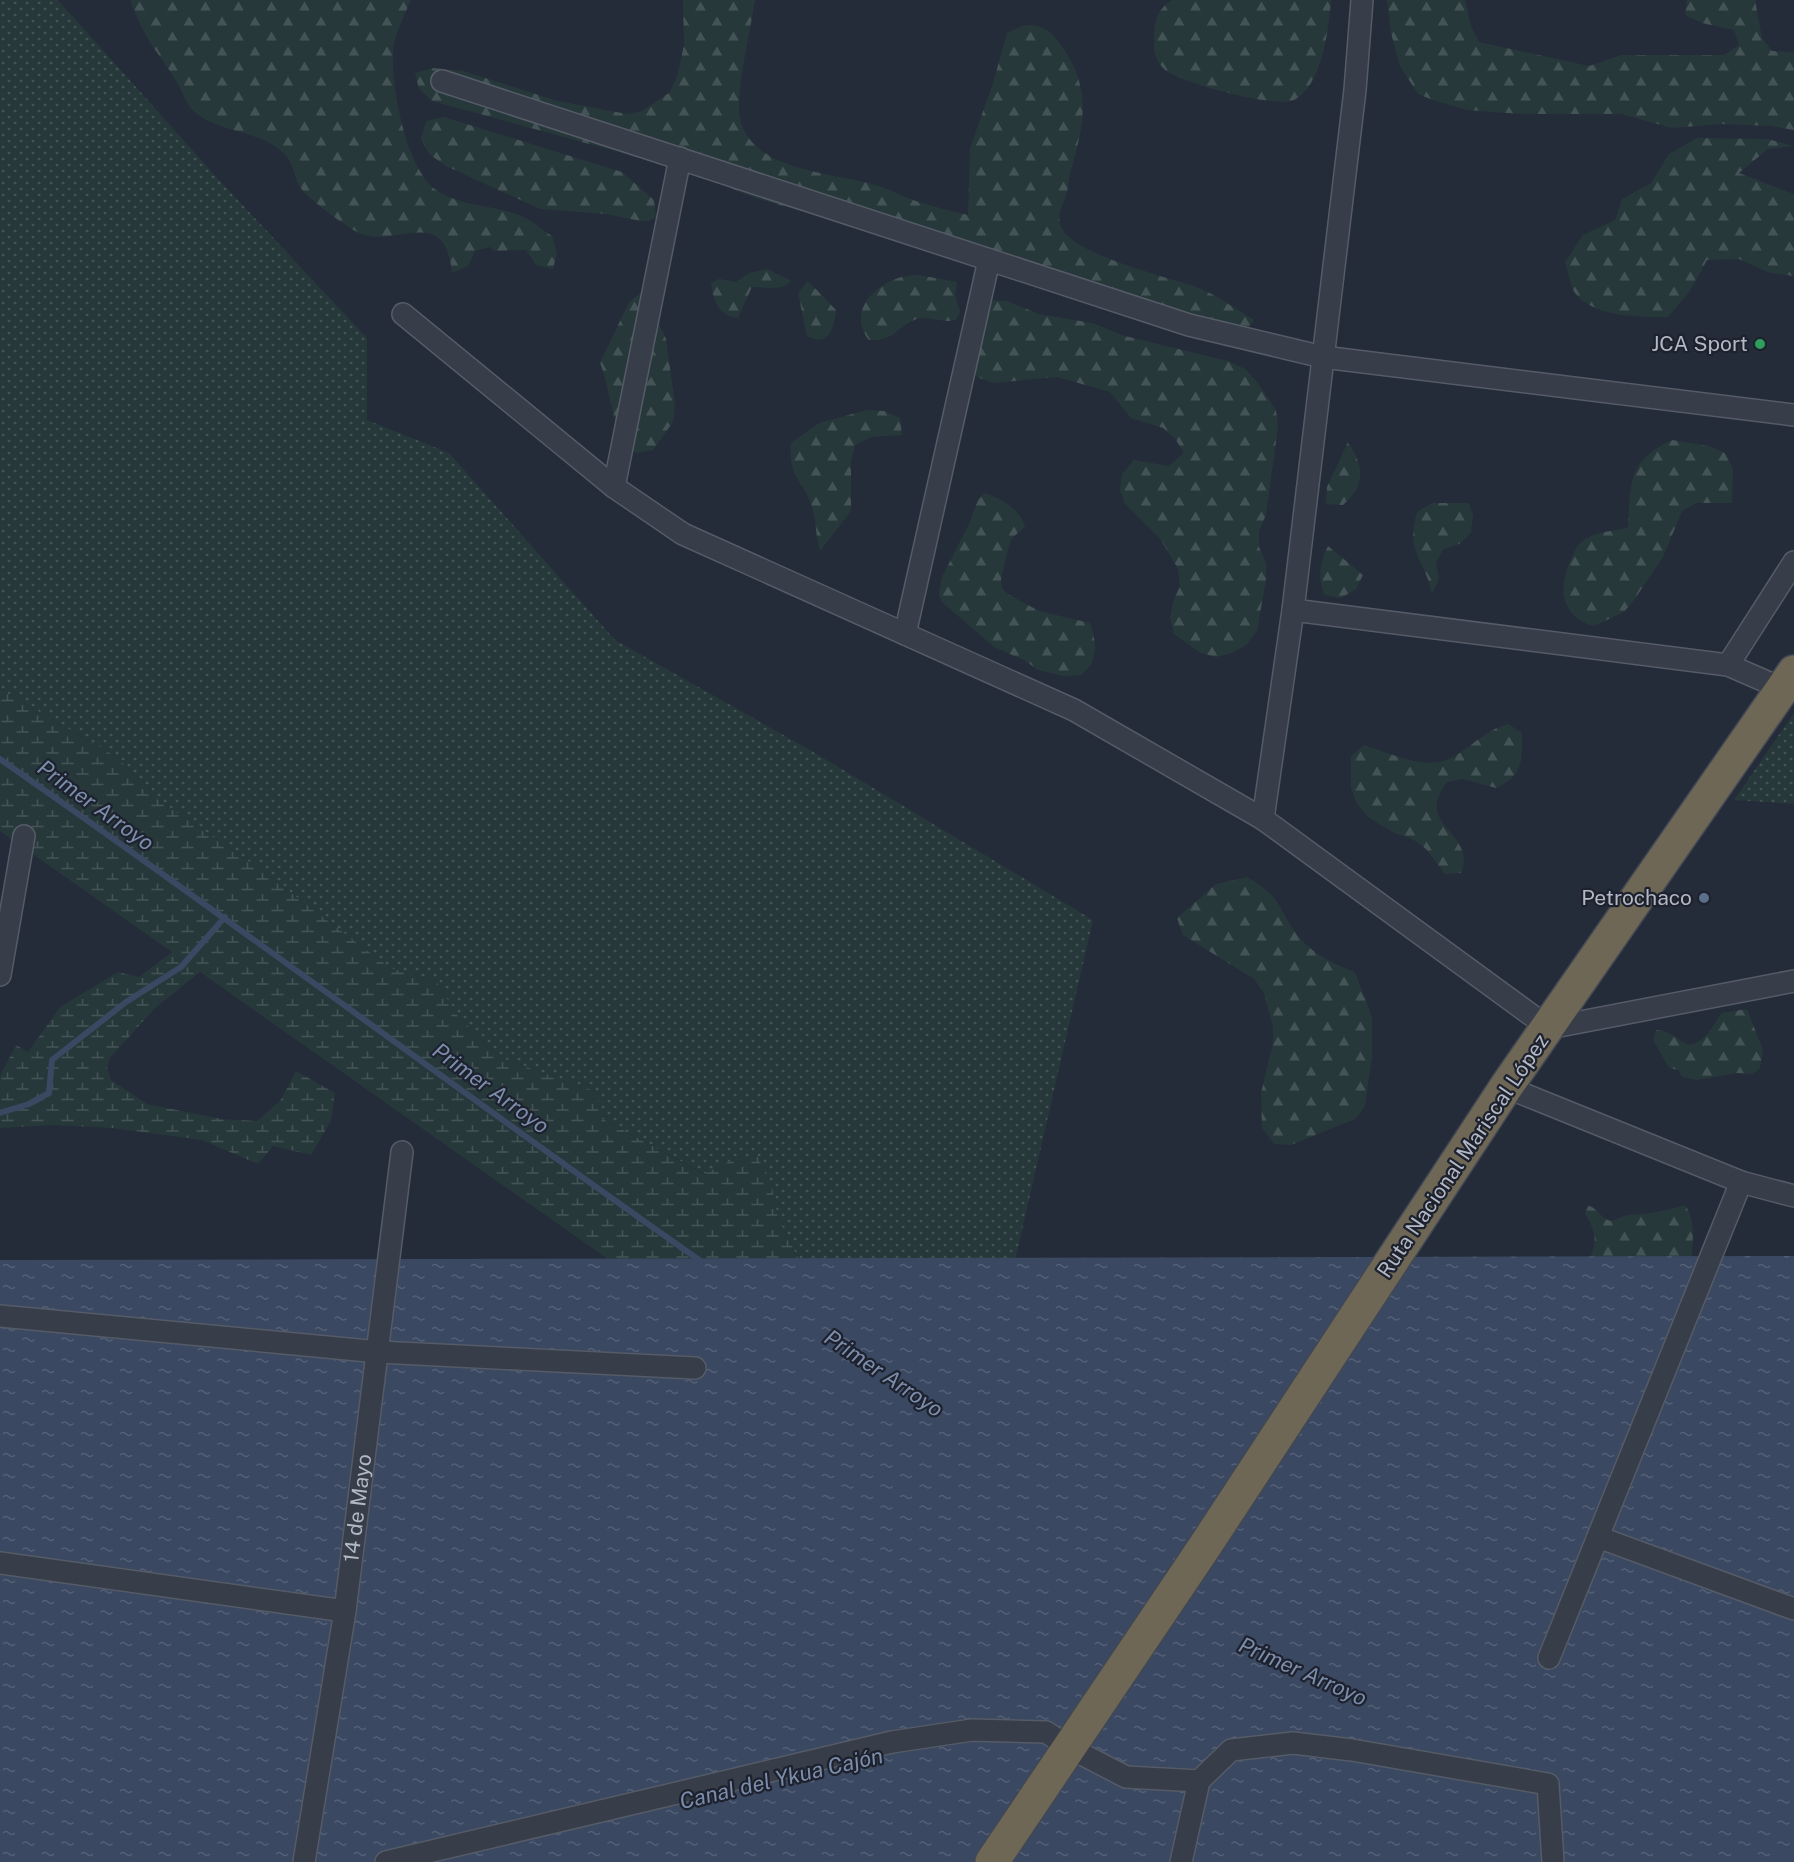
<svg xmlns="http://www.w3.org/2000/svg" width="1794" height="1862" font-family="'Public Sans',sans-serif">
<defs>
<pattern id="grass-dots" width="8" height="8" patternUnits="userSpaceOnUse" patternTransform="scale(1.5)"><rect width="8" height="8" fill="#27383b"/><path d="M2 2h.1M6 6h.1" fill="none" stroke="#445356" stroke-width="1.8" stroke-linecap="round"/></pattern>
<pattern id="forest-firs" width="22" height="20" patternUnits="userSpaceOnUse" patternTransform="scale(1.5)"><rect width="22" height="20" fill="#27383b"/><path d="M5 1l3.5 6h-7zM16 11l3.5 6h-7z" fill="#445356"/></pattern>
<pattern id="wetland-marsh" width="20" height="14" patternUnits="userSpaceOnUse" patternTransform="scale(1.5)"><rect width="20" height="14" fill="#27383b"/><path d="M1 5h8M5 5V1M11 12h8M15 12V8" fill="none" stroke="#445356"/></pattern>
<pattern id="water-ripples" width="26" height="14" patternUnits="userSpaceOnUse" patternTransform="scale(1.5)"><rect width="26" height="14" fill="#3a4861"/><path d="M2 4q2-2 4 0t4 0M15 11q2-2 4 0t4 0" fill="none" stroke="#546076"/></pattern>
</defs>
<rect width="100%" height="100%" fill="#242b39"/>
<!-- grass -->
<g fill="url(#grass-dots)">
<polygon points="0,0 58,0 220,181 367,338 367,420 449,453 615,640 810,750 1093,920 979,1418 819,1300 778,1218 772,1188 730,1161 705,1174 599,1117 597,1092 504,1059 459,1018 436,981 390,968 261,870 169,807 115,756 0,689"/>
<polygon points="1794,713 1794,804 1734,800"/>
</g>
<!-- forest -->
<g fill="url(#forest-firs)">
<path d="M130,0H411C406,12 393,38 393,51C391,86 406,171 438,191C462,207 495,205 521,216C532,220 542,230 552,236L557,253L553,269L536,265L526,250L494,251L490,247L475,251L468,266L452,273C445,201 394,251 357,232C345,226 306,197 300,187C295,178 293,165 287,157C265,130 223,134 197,114C186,106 184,94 178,84C167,65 153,49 143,30C138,20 134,10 130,0Z"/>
<path d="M683,0H755C751,28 735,94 740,118C751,171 831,172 872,184C888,188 903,197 919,202C935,207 951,211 968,215L970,148L993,83L1007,33C1020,26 1031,21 1045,29C1054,34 1057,40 1063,48C1093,91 1083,128 1070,174C1068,180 1069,186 1067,192C1064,204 1056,213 1061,226C1071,255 1169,277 1199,288C1218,296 1236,309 1254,320L1244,334C1127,300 1010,266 893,232C827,214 768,210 706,176L432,101L419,89L415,73L433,68L463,71L558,101L627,114L642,111L669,93L677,77L684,45Z"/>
<path d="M1172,0H1331C1329,28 1322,86 1294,100C1277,109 1175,82 1163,68C1153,57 1154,48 1154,34C1155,18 1159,8 1172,0Z"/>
<polygon points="1387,0 1465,0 1471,26 1479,42 1589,66 1621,55 1724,55 1739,45 1734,30 1702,23 1685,15 1687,0 1755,0 1762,38 1772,51 1794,52 1794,130 1771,126 1721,124 1672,128 1621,114 1520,114 1467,110 1433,100 1418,94 1400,66 1391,33"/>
<polygon points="444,117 622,172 654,200 656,217 649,221 641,221 606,214 540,209 446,166 429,154 421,138 426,121"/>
<path d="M1697,138L1767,139L1794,146L1768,149L1739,173L1794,194V276L1770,273L1739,259L1707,260L1690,291L1668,317C1639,317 1595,318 1575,293C1570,286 1568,271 1565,262L1583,235L1615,220L1622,199L1651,183L1669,154Z"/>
<path d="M767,269L791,281C781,292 767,287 752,287L738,318C719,316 713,301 711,283L719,279L736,282L749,273Z"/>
<path d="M919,275L957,282L955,295L960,312L956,320C943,324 929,315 917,319C897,326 896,341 869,340C843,307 886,273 919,275Z"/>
<path d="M808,281L836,310C834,327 829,348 807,336L798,293Z"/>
<path d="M643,291L666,339L675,405L673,422L653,450L636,453C608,427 613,395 600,363L629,302Z"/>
<polygon points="990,300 1007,301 1039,314 1092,323 1125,336 1228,361 1245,369 1257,382 1276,410 1278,427 1266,515 1259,531 1259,547 1266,563 1266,580 1257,631 1246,645 1232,653 1216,657 1201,653 1174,634 1170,617 1173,602 1180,586 1178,569 1161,540 1125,504 1120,490 1122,474 1134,460 1169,466 1184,453 1176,440 1163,428 1131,418 1110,392 1057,377 993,383 977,377 969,361"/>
<path d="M867,410L884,411L900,418L902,435L871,437L855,445L851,461V511L820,551C815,536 817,520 811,504C802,477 788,478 791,443L819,423Z"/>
<path d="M1672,440L1709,446L1725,453L1733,469L1732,503H1697L1682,511L1663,557L1634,600L1624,612L1594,626C1560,616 1558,588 1571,559C1574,554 1576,547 1580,543C1592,532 1612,531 1628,528C1631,482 1627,461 1672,440Z"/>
<path d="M1348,442C1364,467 1366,484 1343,505L1326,504L1327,487Z"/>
<path d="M985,493C1002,499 1020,509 1025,527L1012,538L1009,546L1001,579L1002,588L1008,594L1039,611L1090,623C1097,642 1099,663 1080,675L1064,676L1038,670L1024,660L994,647L942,602L939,595L942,577L969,524L978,499Z"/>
<path d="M1432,503H1469L1473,515L1471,533L1459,544L1444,549L1436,562L1439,579L1432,594C1425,558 1405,555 1417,512Z"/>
<path d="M1328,546L1363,575L1356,589L1341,598L1324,595C1318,576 1319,564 1328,546Z"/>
<path d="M1508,724L1522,733C1522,761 1523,776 1496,788L1463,779L1447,782C1417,821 1462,829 1464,859C1464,863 1462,869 1462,873L1445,874L1426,849L1411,838L1396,834L1368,817L1357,804L1351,788V756L1364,745C1390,753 1427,772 1453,757C1474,745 1484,731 1508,724Z"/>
<path d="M1247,877C1283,897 1277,909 1299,937C1313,954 1335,965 1355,972L1372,1017V1056L1365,1106L1355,1119L1291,1145L1274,1144L1262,1128L1261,1093L1273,1043V1027L1264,993L1254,979L1183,935L1177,918L1216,884Z"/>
<path d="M1747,1009L1763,1050L1760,1068L1753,1074L1737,1073L1697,1080L1682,1077L1678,1070L1669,1068L1653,1040L1656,1030C1680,1030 1684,1058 1705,1036C1712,1030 1716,1020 1722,1013Z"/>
<path d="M1587,1205C1597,1208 1598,1214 1606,1219C1614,1224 1621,1215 1629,1215C1649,1214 1665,1211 1685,1205C1698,1224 1691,1249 1691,1271L1580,1276C1594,1251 1602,1240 1585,1214Z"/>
</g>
<!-- wetland -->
<polygon fill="url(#wetland-marsh)" points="0,689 115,756 169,807 261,870 390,968 436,981 459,1018 504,1059 597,1092 599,1117 704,1174 730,1161 758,1157 772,1188 778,1218 819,1300 656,1293 200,972 155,1008 110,1058 107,1067 111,1080 147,1104 222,1119 257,1121 280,1101 296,1071 335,1093 331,1121 311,1155 273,1146 258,1164 202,1140 112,1128 53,1125 0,1128 0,1076 16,1045 28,1052 60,1007 118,972 139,977 172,952 0,831"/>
<!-- water -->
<polygon fill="url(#water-ripples)" points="1794,1256 1794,1862 0,1862 0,1260"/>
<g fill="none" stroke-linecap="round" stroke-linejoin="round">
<!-- stream -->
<g stroke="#3a4861" stroke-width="6">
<path d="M0,759C236,923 466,1097 702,1262"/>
<polyline points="0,1113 29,1104 49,1093 52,1060 126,1002 181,967 225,917"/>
</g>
<defs>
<g id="street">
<polyline points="442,81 1189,325 1323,357 1794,415"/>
<polyline points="403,314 614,487 683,534 1074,710 1263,819 1549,1028 1794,981"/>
<polyline points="614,487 680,158"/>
<polyline points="1293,610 1728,665 1783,689"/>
<polyline points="905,634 989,260"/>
<polyline points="1728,665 1794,562"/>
<polyline points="1263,819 1293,610 1355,90 1362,0"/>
<polyline points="0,975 24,836"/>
<polyline points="1506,1087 1741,1182 1794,1196"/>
<polyline points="0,1316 379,1352 695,1368"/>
<polyline points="1598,1537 1794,1609"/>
<polyline points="0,1563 345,1611"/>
<polyline points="1549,1658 1741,1182"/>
<path id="s1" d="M304,1862L345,1611L402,1152"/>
<polyline points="386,1862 892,1742 972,1730 1046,1732 1070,1748 1126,1777 1199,1781 1231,1750 1293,1743 1352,1750 1548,1784 1553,1862"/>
<polyline points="1181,1862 1199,1781"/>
</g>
<polyline id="highway" points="992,1862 1205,1546 1506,1087 1794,672"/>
</defs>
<!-- street casing -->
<use href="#street" stroke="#555b67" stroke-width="24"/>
<!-- highway casing -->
<use href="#highway" stroke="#424854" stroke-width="36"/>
<!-- street -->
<use href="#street" stroke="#373d49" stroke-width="21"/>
<!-- highway -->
<use href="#highway" stroke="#6f6755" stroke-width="33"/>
</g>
<!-- markers -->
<circle fill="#2e9e5b" stroke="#1d222e" stroke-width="2" cx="1760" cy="344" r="6"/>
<circle fill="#5c6f8a" stroke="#1d222e" stroke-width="2" cx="1704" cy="898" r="6"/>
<g text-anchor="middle" stroke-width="4.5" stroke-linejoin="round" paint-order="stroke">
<!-- poi labels -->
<g font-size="21" fill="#b2b8c5" stroke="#1d222e" text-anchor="end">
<text x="1748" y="351">JCA Sport</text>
<text x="1692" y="905">Petrochaco</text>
</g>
<!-- street labels -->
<g font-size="21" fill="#b2b8c5" stroke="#1d222e">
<text transform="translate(1463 1156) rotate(-56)" y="7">Ruta Nacional Mariscal López</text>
<text dy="7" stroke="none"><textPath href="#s1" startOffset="358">14 de Mayo</textPath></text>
</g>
<!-- water labels -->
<g font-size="22" font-style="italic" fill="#7c8dab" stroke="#1d222e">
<text transform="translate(96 805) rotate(36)" y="8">Primer Arroyo</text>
<text transform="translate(491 1088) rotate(36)" y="8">Primer Arroyo</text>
<text transform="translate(884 1373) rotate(34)" y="8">Primer Arroyo</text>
<text transform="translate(1303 1671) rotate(24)" y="8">Primer Arroyo</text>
<text transform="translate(781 1778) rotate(-13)" y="8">Canal del Ykua Cajón</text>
</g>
</g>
</svg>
